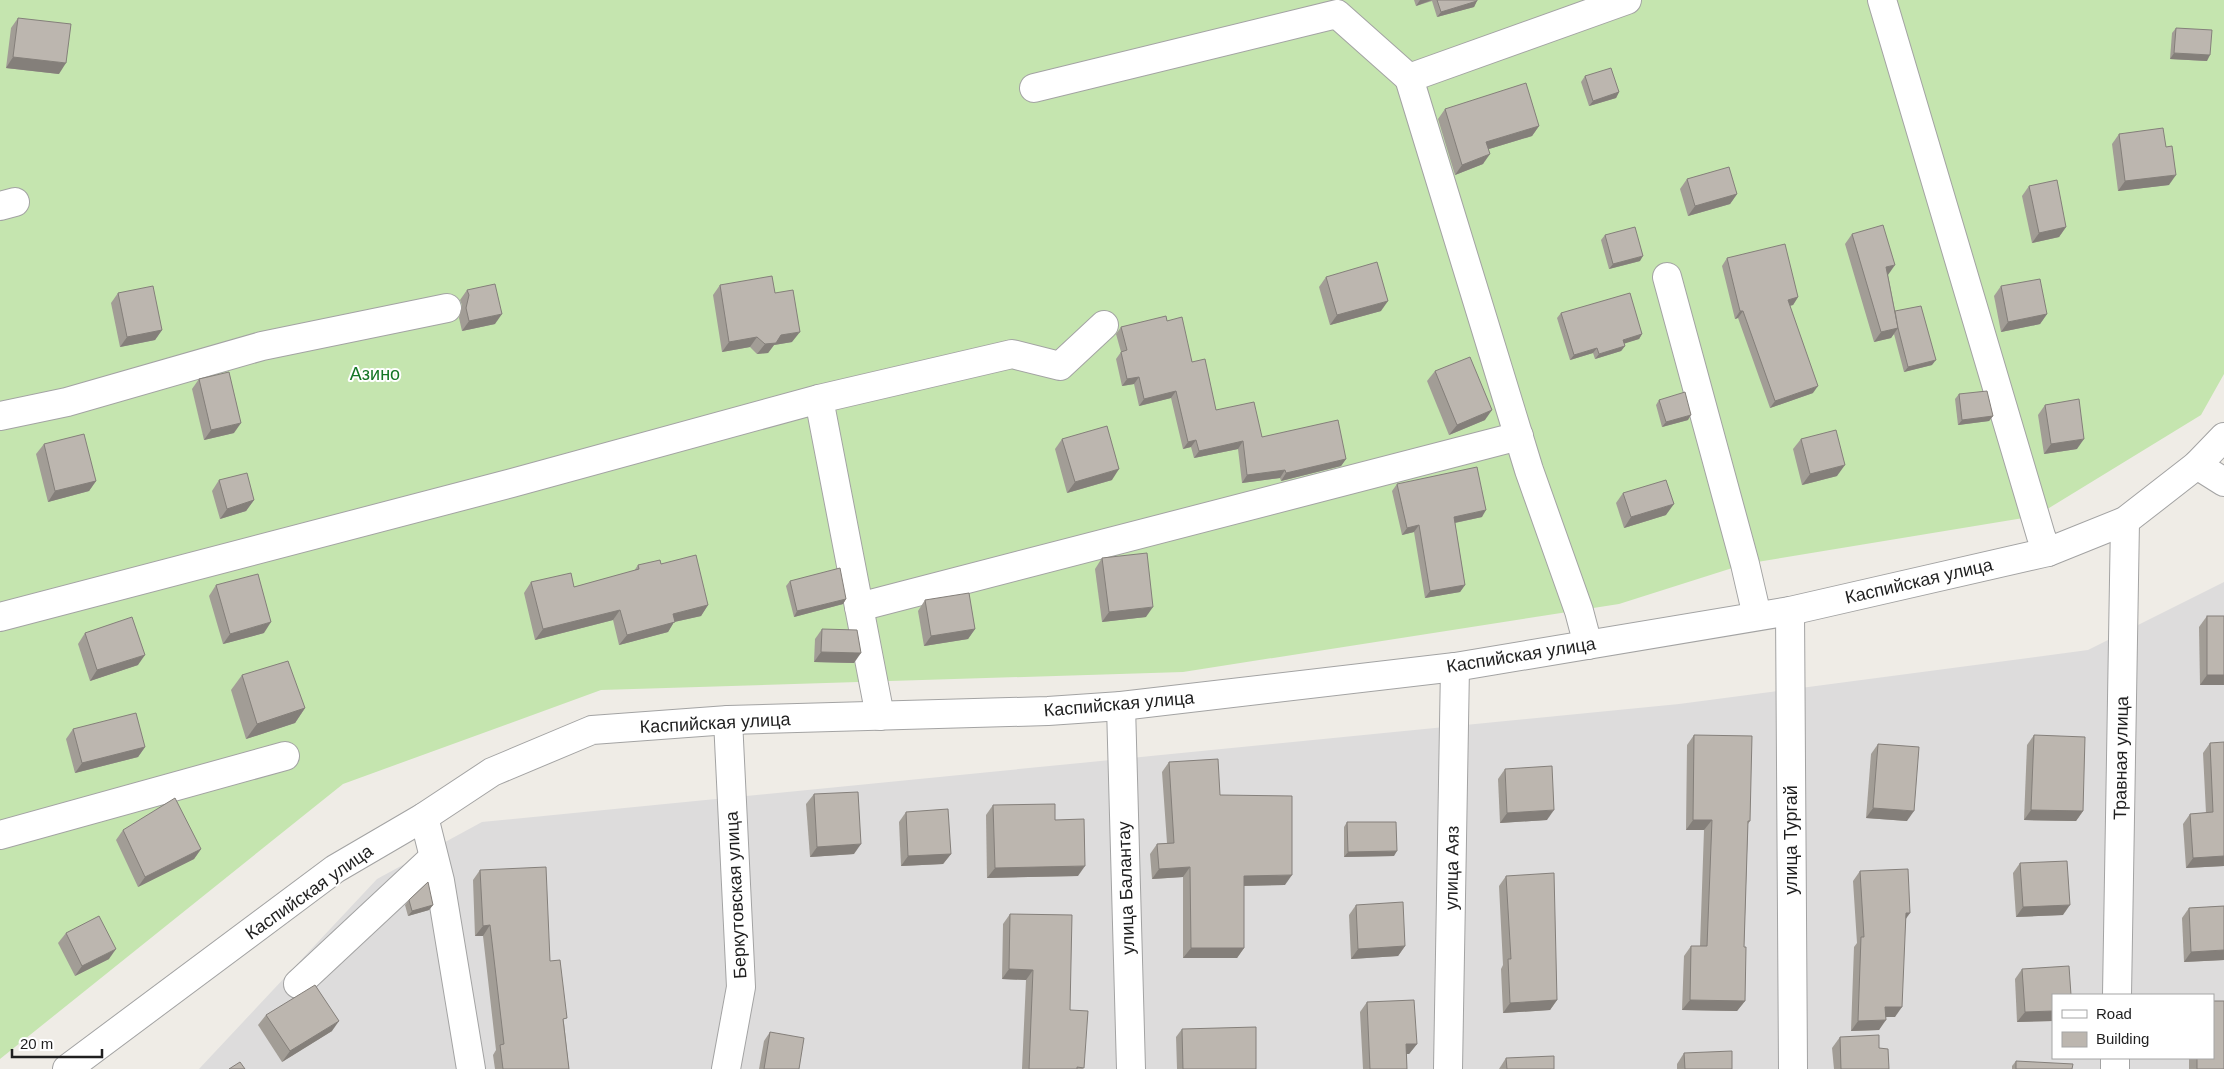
<svg xmlns="http://www.w3.org/2000/svg" width="2224" height="1069" font-family="Arial,sans-serif">
<rect width="100%" height="100%" fill="#efece6"/>
<!-- residential -->
<path fill="#dddcdc" fill-rule="evenodd" d="M2224,582V1069H199L377,879L482,822L1679,704L2088,650ZM2053,995H2213V1058H2053Z"/>
<!-- grass -->
<polygon fill="#c5e5af" points="0,0 2224,0 2224,374 2201,415 2036,516 1745,564 1619,604 1183,672 601,690 343,784 0,1059"/>
<g fill="none" stroke-linecap="round" stroke-linejoin="round">
<defs>
<g id="minor">
<polyline points="1882,0 2041,536 2048,552"/>
<polyline points="1409,78 1529,470 1579,611 1588,645"/>
<polyline points="1034,88 1337,14 1409,78 1627,0"/>
<polyline points="0,206 15,202"/>
<polyline points="1667,277 1745,564 1757,616"/>
<polyline points="819,399 880,716"/>
<polyline points="0,416 67,402 262,346 447,308"/>
<polyline points="2197,465 2224,482"/>
<polyline points="859,607 1519,436"/>
<polyline points="1790,611 1793,1069"/>
<polyline points="0,617 512,483 819,399 1012,354 1060,366 1104,325"/>
<polyline points="1121,706 1131,1069"/>
<polyline points="424,817 440,881 471,1069"/>
<polyline points="0,835 285,756"/>
<polyline points="298,984 433,858"/>
<polyline points="2117,995 2125,521"/>
<polyline points="67,1069 335,869 424,817 492,772 592,730 728,720 1048,711 1121,706 1455,667 1790,611 2048,552 2125,521 2197,465 2224,437"/>
<polyline points="726,1069 741,987 728,720"/>
<polyline points="1448,1069 1455,667"/>
<polyline points="2115,1069 2115,1058"/>
</g>
</defs>
<!-- minor casing -->
<use href="#minor" stroke="#a3a3a3" stroke-width="30"/>
<!-- minor -->
<use href="#minor" stroke="#fff" stroke-width="28"/>
</g>
<!-- wall -->
<g fill="#a29d96">
<polygon points="1414,0 1477,0 1474,7 1437,17 1432,1 1416,6"/>
<polygon points="18,18 59,74 6,68 11,28"/>
<polygon points="2176,28 2207,61 2170,59 2172,33"/>
<polygon points="1585,76 1619,92 1616,98 1589,106 1581,82"/>
<polygon points="1445,109 1539,126 1532,136 1489,149 1483,164 1455,175 1438,119"/>
<polygon points="2119,134 2166,147 2169,185 2118,191 2112,144"/>
<polygon points="1687,179 1737,194 1730,204 1688,216 1680,189"/>
<polygon points="2029,186 2066,227 2059,237 2032,243 2022,196"/>
<polygon points="1852,234 1888,275 1895,311 1932,365 1904,372 1894,334 1891,338 1874,342 1845,244"/>
<polygon points="1605,235 1640,261 1609,269 1601,240"/>
<polygon points="1727,258 1798,297 1793,305 1790,306 1813,393 1770,408 1738,318 1735,319 1722,266"/>
<polygon points="1326,277 1381,311 1330,325 1319,287"/>
<polygon points="720,285 775,293 792,342 774,345 768,353 757,354 750,347 722,352 713,295"/>
<polygon points="2001,286 2047,314 2040,324 2001,332 1994,296"/>
<polygon points="467,290 495,324 462,331 459,318 462,305 460,300"/>
<polygon points="118,293 162,330 155,340 120,347 111,303"/>
<polygon points="1561,313 1642,334 1639,339 1624,343 1625,346 1621,351 1595,359 1593,353 1570,360 1557,318"/>
<polygon points="1167,321 1192,362 1216,410 1262,437 1346,459 1341,466 1281,481 1280,478 1242,483 1238,449 1194,458 1191,447 1183,449 1171,398 1139,406 1134,384 1122,386 1116,359 1121,352 1116,334 1121,327"/>
<polygon points="1435,371 1485,420 1449,435 1427,381"/>
<polygon points="199,379 234,433 204,440 192,389"/>
<polygon points="1959,394 1993,416 1989,421 1958,425 1955,399"/>
<polygon points="1659,400 1688,420 1662,427 1656,405"/>
<polygon points="2045,405 2077,449 2044,454 2038,415"/>
<polygon points="1062,439 1112,480 1067,493 1055,449"/>
<polygon points="1801,439 1837,476 1802,485 1793,449"/>
<polygon points="44,444 96,481 89,491 48,502 36,454"/>
<polygon points="219,480 254,500 246,511 220,519 212,491"/>
<polygon points="1397,484 1482,517 1455,523 1465,585 1460,592 1425,598 1414,532 1402,535 1392,491"/>
<polygon points="1623,493 1666,515 1624,528 1616,503"/>
<polygon points="1102,558 1146,617 1102,622 1095,569"/>
<polygon points="661,564 708,605 701,616 674,622 668,632 619,645 613,620 535,640 524,593 531,582 574,587 634,571 638,565"/>
<polygon points="790,581 846,599 843,604 794,617 786,586"/>
<polygon points="216,585 264,633 223,644 209,596"/>
<polygon points="925,600 975,629 968,639 924,646 918,611"/>
<polygon points="2207,616 2224,685 2200,685 2199,627"/>
<polygon points="822,629 854,663 814,662 815,639"/>
<polygon points="85,633 138,665 90,681 78,644"/>
<polygon points="242,675 305,708 295,723 246,739 231,690"/>
<polygon points="73,729 145,747 138,757 75,773 66,739"/>
<polygon points="1694,735 1750,821 1748,824 1744,947 1745,1001 1737,1011 1682,1010 1684,956 1691,946 1700,946 1704,830 1686,830 1687,745"/>
<polygon points="2034,735 2083,811 2076,821 2024,820 2027,745"/>
<polygon points="2210,743 2224,866 2186,868 2183,824 2190,814 2206,813 2203,753"/>
<polygon points="1878,744 1907,821 1866,818 1871,754"/>
<polygon points="1169,762 1220,795 1285,885 1244,886 1244,948 1237,958 1183,958 1183,877 1152,879 1150,854 1157,844 1167,843 1162,772"/>
<polygon points="1505,769 1547,820 1500,823 1498,779"/>
<polygon points="814,794 854,854 810,857 806,804"/>
<polygon points="993,805 1055,820 1078,876 987,878 986,815"/>
<polygon points="906,812 951,854 943,864 901,866 899,822"/>
<polygon points="1347,822 1394,856 1344,857 1344,827"/>
<polygon points="123,830 201,849 194,859 138,887 116,840"/>
<polygon points="2020,863 2063,915 2016,917 2013,873"/>
<polygon points="480,870 550,961 564,1023 569,1069 495,1069 493,1055 496,1050 483,936 475,936 473,880"/>
<polygon points="1860,871 1906,919 1895,1017 1886,1017 1879,1030 1851,1031 1854,947 1857,943 1853,881"/>
<polygon points="1506,876 1557,1000 1550,1010 1503,1013 1501,969 1503,965 1499,886"/>
<polygon points="409,900 433,905 429,910 408,916 405,905"/>
<polygon points="1356,905 1405,946 1398,956 1351,959 1349,915"/>
<polygon points="2224,906 2224,960 2184,962 2182,918 2189,908"/>
<polygon points="1010,914 1070,1010 1083,1069 1022,1069 1026,980 1002,979 1003,924"/>
<polygon points="66,933 109,959 75,976 58,943"/>
<polygon points="2022,969 2053,995 2053,1021 2017,1022 2015,979"/>
<polygon points="1367,1002 1417,1044 1409,1054 1407,1054 1407,1069 1363,1069 1360,1012"/>
<polygon points="266,1015 332,1031 282,1062 258,1025"/>
<polygon points="1182,1029 1256,1069 1177,1069 1176,1037"/>
<polygon points="770,1032 799,1069 759,1069 764,1041"/>
<polygon points="1840,1037 1879,1048 1889,1069 1834,1069 1832,1048"/>
<polygon points="1684,1053 1732,1069 1677,1069 1677,1064"/>
<polygon points="1506,1058 1554,1069 1499,1069"/>
<polygon points="2189,1058 2213,1058 2224,1069 2189,1069"/>
<polygon points="2016,1061 2072,1069 2012,1069 2012,1066"/>
</g>
<!-- shaded-wall -->
<g fill="#847f7a">
<polygon points="1420,0 1432,0 1416,6"/>
<polygon points="1477,1 1474,7 1437,17 1441,12"/>
<polygon points="2174,53 2210,55 2207,61 2170,59"/>
<polygon points="13,57 66,63 59,74 6,68"/>
<polygon points="1619,92 1616,98 1589,106 1593,101"/>
<polygon points="1539,126 1532,136 1479,152 1486,142"/>
<polygon points="1490,154 1483,164 1455,175 1462,165"/>
<polygon points="2176,175 2169,185 2118,191 2125,181"/>
<polygon points="1737,194 1730,204 1688,216 1695,206"/>
<polygon points="2066,227 2059,237 2032,243 2039,233"/>
<polygon points="1643,256 1640,261 1609,269 1613,264"/>
<polygon points="1895,265 1888,275 1879,277 1886,267"/>
<polygon points="1798,297 1793,305 1783,307 1788,300"/>
<polygon points="1388,301 1381,311 1330,325 1337,315"/>
<polygon points="1740,311 1743,311 1738,318 1735,319"/>
<polygon points="502,314 495,324 462,331 469,321"/>
<polygon points="2047,314 2040,324 2001,332 2008,322"/>
<polygon points="1898,328 1891,338 1874,342 1881,332"/>
<polygon points="162,330 155,340 120,347 127,337"/>
<polygon points="800,332 792,342 774,345 768,353 757,354 765,344 781,335"/>
<polygon points="1642,334 1639,339 1620,345 1623,340"/>
<polygon points="757,337 750,347 722,352 729,342"/>
<polygon points="1625,346 1621,351 1595,359 1599,354"/>
<polygon points="1597,348 1593,353 1570,360 1574,355"/>
<polygon points="1936,360 1932,365 1904,372 1908,367"/>
<polygon points="1139,377 1134,384 1122,386 1127,379"/>
<polygon points="1818,386 1813,393 1770,408 1775,401"/>
<polygon points="1176,391 1171,398 1139,406 1144,399"/>
<polygon points="1492,410 1485,420 1449,435 1457,425"/>
<polygon points="1691,415 1688,420 1662,427 1666,422"/>
<polygon points="1993,416 1989,421 1958,425 1962,420"/>
<polygon points="241,423 234,433 204,440 211,430"/>
<polygon points="2084,439 2077,449 2044,454 2051,444"/>
<polygon points="1196,440 1191,447 1183,449 1188,442"/>
<polygon points="1243,441 1238,449 1194,458 1199,451"/>
<polygon points="1346,459 1341,466 1281,481 1286,473"/>
<polygon points="1845,465 1837,476 1802,485 1810,474"/>
<polygon points="1119,469 1112,480 1067,493 1075,482"/>
<polygon points="1285,470 1280,478 1242,483 1247,475"/>
<polygon points="96,481 89,491 48,502 55,491"/>
<polygon points="254,500 246,511 220,519 227,509"/>
<polygon points="1674,504 1666,515 1624,528 1631,517"/>
<polygon points="1486,510 1482,517 1449,524 1454,517"/>
<polygon points="1419,525 1414,532 1402,535 1407,528"/>
<polygon points="1465,585 1460,592 1425,598 1430,591"/>
<polygon points="846,599 843,604 794,617 797,611"/>
<polygon points="708,605 701,616 674,622 668,632 619,645 627,635 673,614"/>
<polygon points="1153,607 1146,617 1102,622 1109,612"/>
<polygon points="620,610 613,620 535,640 543,629"/>
<polygon points="271,622 264,633 223,644 230,634"/>
<polygon points="975,629 968,639 924,646 931,636"/>
<polygon points="821,652 861,653 854,663 814,662"/>
<polygon points="145,655 138,665 90,681 97,670"/>
<polygon points="2207,675 2224,675 2224,685 2200,685"/>
<polygon points="305,708 295,723 246,739 257,724"/>
<polygon points="145,747 138,757 75,773 82,763"/>
<polygon points="1873,808 1914,811 1907,821 1866,818"/>
<polygon points="1554,810 1547,820 1500,823 1507,813"/>
<polygon points="2031,810 2083,811 2076,821 2024,820"/>
<polygon points="1693,820 1712,820 1704,830 1686,830"/>
<polygon points="861,844 854,854 810,857 817,847"/>
<polygon points="201,849 194,859 138,887 145,877"/>
<polygon points="1397,851 1394,856 1344,857 1348,852"/>
<polygon points="951,854 943,864 901,866 908,856"/>
<polygon points="2224,856 2224,866 2186,868 2193,858"/>
<polygon points="1085,866 1078,876 987,878 995,868"/>
<polygon points="1190,867 1183,877 1152,879 1159,869"/>
<polygon points="1292,875 1285,885 1237,886 1244,876"/>
<polygon points="433,905 429,910 408,916 412,911"/>
<polygon points="2070,905 2063,915 2016,917 2023,907"/>
<polygon points="1906,913 1910,913 1903,923"/>
<polygon points="490,925 483,936 475,936 483,926"/>
<polygon points="1405,946 1398,956 1351,959 1358,949"/>
<polygon points="1191,948 1244,948 1237,958 1183,958"/>
<polygon points="116,949 109,959 75,976 82,966"/>
<polygon points="2224,950 2224,960 2184,962 2191,952"/>
<polygon points="1009,969 1033,970 1026,980 1002,979"/>
<polygon points="1557,1000 1550,1010 1503,1013 1510,1003"/>
<polygon points="1690,1000 1745,1001 1737,1011 1682,1010"/>
<polygon points="1885,1007 1902,1007 1895,1017 1878,1017"/>
<polygon points="2053,1011 2053,1021 2017,1022 2025,1012"/>
<polygon points="1886,1020 1879,1030 1851,1031 1858,1021"/>
<polygon points="339,1021 332,1031 282,1062 290,1051"/>
<polygon points="1406,1044 1417,1044 1409,1054 1399,1054"/>
</g>
<!-- building -->
<g fill="#bcb6af" stroke="#847f7a">
<polygon points="1437,0 1477,0 1477,1 1441,12"/>
<polygon points="18,18 71,24 66,63 13,57"/>
<polygon points="2176,28 2212,30 2210,55 2174,53"/>
<polygon points="1611,68 1619,92 1593,101 1585,76"/>
<polygon points="1526,83 1539,126 1486,142 1490,154 1462,165 1445,109"/>
<polygon points="2163,128 2166,147 2172,146 2176,175 2125,181 2119,134"/>
<polygon points="1729,167 1737,194 1695,206 1687,179"/>
<polygon points="2057,180 2066,227 2039,233 2029,186"/>
<polygon points="1883,225 1895,265 1886,267 1898,328 1881,332 1852,234"/>
<polygon points="1635,227 1643,256 1613,264 1605,235"/>
<polygon points="1785,244 1798,297 1788,300 1818,386 1775,401 1743,311 1740,311 1727,258"/>
<polygon points="1377,262 1388,301 1337,315 1326,277"/>
<polygon points="772,276 775,293 793,290 800,332 781,335 776,343 765,344 757,337 729,342 720,285"/>
<polygon points="2040,279 2047,314 2008,322 2001,286"/>
<polygon points="495,284 502,314 469,321 466,308 469,295 467,290"/>
<polygon points="153,286 162,330 127,337 118,293"/>
<polygon points="1630,293 1642,334 1623,340 1625,346 1599,354 1597,348 1574,355 1561,313"/>
<polygon points="1921,306 1936,360 1908,367 1898,328 1895,311"/>
<polygon points="1166,316 1167,321 1182,317 1192,362 1205,359 1216,410 1254,402 1262,437 1338,420 1346,459 1286,473 1285,470 1247,475 1243,441 1199,451 1196,440 1188,442 1176,391 1144,399 1139,377 1127,379 1121,352 1127,350 1121,327"/>
<polygon points="1470,357 1492,410 1457,425 1435,371"/>
<polygon points="229,372 241,423 211,430 199,379"/>
<polygon points="1987,391 1993,416 1962,420 1959,394"/>
<polygon points="1685,392 1691,415 1666,422 1659,400"/>
<polygon points="2079,399 2084,439 2051,444 2045,405"/>
<polygon points="1107,426 1119,469 1075,482 1062,439"/>
<polygon points="1836,430 1845,465 1810,474 1801,439"/>
<polygon points="84,434 96,481 55,491 44,444"/>
<polygon points="1477,467 1486,510 1454,517 1465,585 1430,591 1419,525 1407,528 1397,484"/>
<polygon points="247,473 254,500 227,509 219,480"/>
<polygon points="1666,480 1674,504 1631,517 1623,493"/>
<polygon points="1147,553 1153,607 1109,612 1102,558"/>
<polygon points="696,555 708,605 673,614 675,622 627,635 620,610 543,629 531,582 571,573 574,587 639,569 638,565 660,560 661,564"/>
<polygon points="840,568 846,599 797,611 790,581"/>
<polygon points="258,574 271,622 230,634 216,585"/>
<polygon points="969,593 975,629 931,636 925,600"/>
<rect x="2207" y="616" width="17" height="59"/>
<polygon points="132,617 145,655 97,670 85,633"/>
<polygon points="822,629 857,630 861,653 821,652"/>
<polygon points="288,661 305,708 257,724 242,675"/>
<polygon points="136,713 145,747 82,763 73,729"/>
<polygon points="1694,735 1752,736 1750,821 1748,821 1744,947 1746,947 1745,1001 1690,1000 1691,946 1707,946 1712,820 1693,820"/>
<polygon points="2034,735 2085,737 2083,811 2031,810"/>
<polygon points="2224,742 2224,856 2193,858 2190,814 2213,812 2210,743"/>
<polygon points="1878,744 1919,747 1914,811 1873,808"/>
<polygon points="1218,759 1220,795 1292,796 1292,875 1244,876 1244,948 1191,948 1190,867 1159,869 1157,844 1174,843 1169,762"/>
<polygon points="1552,766 1554,810 1507,813 1505,769"/>
<polygon points="858,792 861,844 817,847 814,794"/>
<polygon points="175,798 201,849 145,877 123,830"/>
<polygon points="1055,804 1055,820 1084,819 1085,866 995,868 993,805"/>
<polygon points="948,809 951,854 908,856 906,812"/>
<polygon points="1347,822 1396,822 1397,851 1348,852"/>
<polygon points="2067,861 2070,905 2023,907 2020,863"/>
<polygon points="546,867 550,961 560,960 567,1018 563,1019 569,1069 503,1069 500,1045 504,1044 490,925 483,926 480,870"/>
<polygon points="1908,869 1910,913 1906,913 1902,1007 1885,1007 1886,1020 1858,1021 1861,937 1864,937 1860,871"/>
<polygon points="1554,873 1557,1000 1510,1003 1508,959 1511,959 1506,876"/>
<polygon points="428,882 433,905 412,911 409,900"/>
<polygon points="1403,902 1405,946 1358,949 1356,905"/>
<polygon points="2224,906 2224,950 2191,952 2189,908"/>
<polygon points="1010,914 1072,915 1070,1010 1088,1011 1084,1068 1077,1067 1077,1069 1029,1069 1033,970 1009,969"/>
<polygon points="99,916 116,949 82,966 66,933"/>
<polygon points="2069,966 2071,995 2053,995 2053,1011 2025,1012 2022,969"/>
<polygon points="315,985 339,1021 290,1051 266,1015"/>
<polygon points="1414,1000 1417,1044 1406,1044 1407,1069 1370,1069 1367,1002"/>
<polygon points="2213,1001 2224,1001 2224,1069 2197,1069 2197,1058 2213,1058"/>
<polygon points="1256,1027 1256,1069 1183,1069 1182,1029"/>
<polygon points="770,1032 804,1038 799,1069 764,1069"/>
<polygon points="1879,1035 1879,1048 1888,1049 1889,1069 1841,1069 1840,1037"/>
<polygon points="1732,1051 1732,1069 1685,1069 1684,1053"/>
<polygon points="1554,1056 1554,1069 1507,1069 1506,1058"/>
<polygon points="2016,1061 2073,1064 2072,1069 2016,1069"/>
<polygon points="240,1062 245,1069 229,1069"/>
</g>
<g text-anchor="middle" stroke-width="4" stroke-linejoin="round" paint-order="stroke">
<!-- park labels -->
<g font-size="18" fill="#147525" stroke="#fff">
<text x="375" y="380">Азино</text>
</g>
<!-- street labels -->
<g font-size="18" fill="#1f1f1f" stroke="#fff">
<text transform="translate(1919 581) rotate(-13)" y="6">Каспийская улица</text>
<text transform="translate(1521 655) rotate(-9)" y="6">Каспийская улица</text>
<text transform="translate(1119 704) rotate(-5)" y="6">Каспийская улица</text>
<text transform="translate(715 723) rotate(-3)" y="6">Каспийская улица</text>
<text transform="translate(2121 758) rotate(-89)" y="6">Травная улица</text>
<text transform="translate(1791 840) rotate(-90)" y="6">улица Тургай</text>
<text transform="translate(1452 868) rotate(-89)" y="6">улица Аяз</text>
<text transform="translate(1126 888) rotate(-92)" y="6">улица Балантау</text>
<text transform="translate(309 892) rotate(-35)" y="6">Каспийская улица</text>
<text transform="translate(736 895) rotate(-93)" y="6">Беркутовская улица</text>
</g>
</g>
<!-- legend -->
<rect x="2052" y="994" width="162" height="65" fill="#ffffff" stroke="#a5a5a5"/>
<rect x="2062" y="1010" width="25" height="8" fill="#ffffff" stroke="#a5a5a5"/>
<text x="2096" y="1019" font-size="15" fill="#1f1f1f">Road</text>
<rect x="2062" y="1032" width="25" height="15" fill="#bcb6af" stroke="#a5a5a5"/>
<text x="2096" y="1044" font-size="15" fill="#1f1f1f">Building</text>
<!-- scale -->
<path d="M12 1049v8h90v-8" fill="none" stroke="#1f1f1f" stroke-width="2.5"/>
<text x="20" y="1049" font-size="15" fill="#1f1f1f" stroke="#ffffff" stroke-width="4" paint-order="stroke">20 m</text>
</svg>
